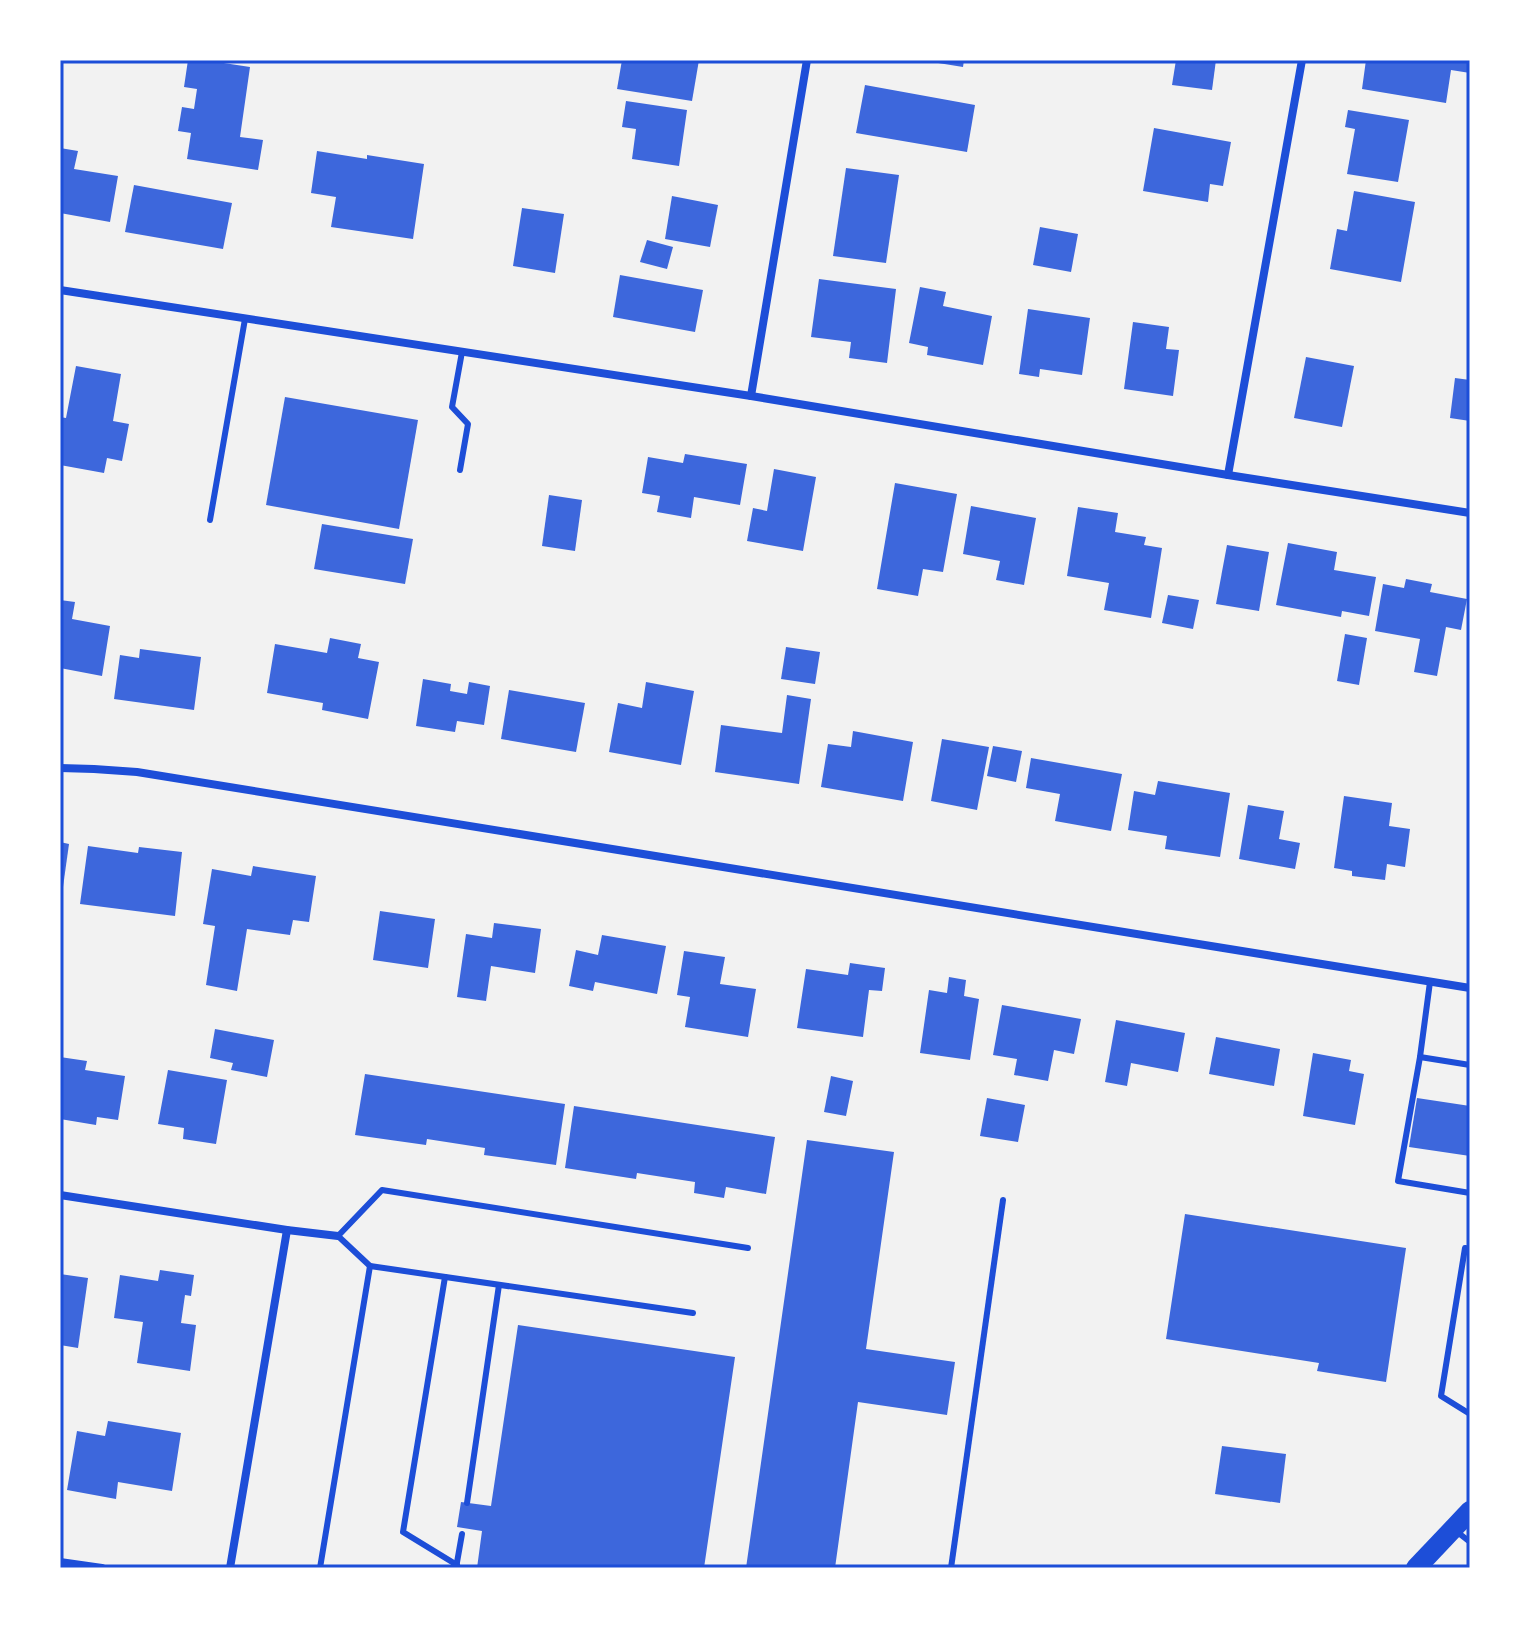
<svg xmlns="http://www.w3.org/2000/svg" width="1530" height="1628" font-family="Jost,sans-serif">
<rect width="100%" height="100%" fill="#f2f2f2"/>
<!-- building -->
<g fill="#3d67dc">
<polygon points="188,60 204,60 250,67 240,137 263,140 258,170 187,159 191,133 178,131 182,107 194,109 197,89 184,87"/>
<polygon points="622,60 699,60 692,101 617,89"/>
<polygon points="932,60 964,60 963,67 932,62"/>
<polygon points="1176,60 1216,60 1212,90 1172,85"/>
<polygon points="1366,60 1470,60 1470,73 1451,70 1446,103 1362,89"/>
<polygon points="865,85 975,105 967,152 856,133"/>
<polygon points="626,101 687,110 679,166 632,159 636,129 622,127"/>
<polygon points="1348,110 1409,120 1398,182 1347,174 1355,129 1345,127"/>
<polygon points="1154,128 1231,142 1223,186 1210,184 1208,202 1143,191"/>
<polygon points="60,148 78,151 74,169 118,176 110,222 60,213"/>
<polygon points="317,151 367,159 367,155 424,164 413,239 331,227 336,197 311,193"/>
<polygon points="846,168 899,175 886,263 833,256"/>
<polygon points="134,185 232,203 223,249 125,232"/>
<polygon points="1354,191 1415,202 1401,282 1330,269 1337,229 1347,231"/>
<polygon points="672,196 718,205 710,247 665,239"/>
<polygon points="522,208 564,214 555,273 513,266"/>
<polygon points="1040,227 1078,234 1071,272 1033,265"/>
<polygon points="647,240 673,247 667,269 640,262"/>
<polygon points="620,275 703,290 695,332 613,317"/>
<polygon points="819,279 896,289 887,363 849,358 851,342 811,337"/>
<polygon points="920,287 946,292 943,306 992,316 983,365 927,355 928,347 909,343"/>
<polygon points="1028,309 1090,318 1082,375 1040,369 1039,377 1019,374"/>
<polygon points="1133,322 1169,327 1166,349 1179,350 1173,396 1124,389"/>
<polygon points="1306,357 1354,366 1342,427 1294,418"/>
<polygon points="76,366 121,374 113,421 129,424 122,461 107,458 104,473 60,465 60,417 66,418"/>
<polygon points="1455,378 1470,380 1470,421 1450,418"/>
<polygon points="285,397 418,420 399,529 266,505"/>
<polygon points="685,454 747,464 740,505 694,497 691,518 657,512 660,496 642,493 648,457 683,463"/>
<polygon points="774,469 816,477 803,551 747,541 753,508 767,511"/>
<polygon points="895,483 957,494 943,572 923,569 918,596 877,589"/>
<polygon points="549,495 582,500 575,551 542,546"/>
<polygon points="971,506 1036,518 1024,585 996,580 1000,561 963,554"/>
<polygon points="1078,507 1118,513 1115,532 1146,537 1144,545 1162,548 1151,618 1104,610 1109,583 1067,576"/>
<polygon points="322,524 413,539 405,584 314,569"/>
<polygon points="1288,543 1337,552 1334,570 1376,577 1369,616 1342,611 1341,617 1276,605"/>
<polygon points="1227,545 1269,552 1259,611 1216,604"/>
<polygon points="1406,579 1432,584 1430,592 1467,599 1461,630 1446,627 1437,676 1414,672 1420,639 1375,631 1383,584 1404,588"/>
<polygon points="1168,595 1199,600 1193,629 1162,623"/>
<polygon points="60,600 75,602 72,619 110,626 102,676 60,668"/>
<polygon points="1345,634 1367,638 1359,685 1337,681"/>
<polygon points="330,638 361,644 358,658 379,662 368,719 322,710 323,703 267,693 275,644 327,653"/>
<polygon points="786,647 820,652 815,684 781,679"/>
<polygon points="140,649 201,657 194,710 114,699 120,655 139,658"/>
<polygon points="423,679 451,684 450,691 467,694 469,682 490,686 484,725 457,721 455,732 416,726"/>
<polygon points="646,682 694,691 681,765 609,752 618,703 642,708"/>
<polygon points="509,690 585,703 576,752 501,739"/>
<polygon points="787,695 811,699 799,784 715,772 721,725 782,733"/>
<polygon points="853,731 913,742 903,801 821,787 828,744 851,747"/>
<polygon points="942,739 989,747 977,810 931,801"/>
<polygon points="993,746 1022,751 1016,782 987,776"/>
<polygon points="1031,758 1122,774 1111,831 1055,821 1060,794 1026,788"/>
<polygon points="1158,781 1230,793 1220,857 1165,849 1167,836 1128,830 1134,791 1155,795"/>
<polygon points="1344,796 1392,803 1389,826 1410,829 1405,867 1387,864 1385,880 1352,876 1352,871 1334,868"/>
<polygon points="1248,805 1284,811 1279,839 1300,843 1295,869 1239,859"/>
<polygon points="60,842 69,844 62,894 60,894"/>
<polygon points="88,846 138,853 139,847 182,852 175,916 80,904"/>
<polygon points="253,866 316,876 309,922 293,920 290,935 247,929 237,991 206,985 215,926 203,924 212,869 251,876"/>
<polygon points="380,911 435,919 428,968 373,960"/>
<polygon points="494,923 541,929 535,973 491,966 486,1001 457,997 466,934 492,938"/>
<polygon points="602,935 666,946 657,994 595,982 593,991 569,986 576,950 598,955"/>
<polygon points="684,951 725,957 720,984 756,989 748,1037 685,1027 690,997 677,995"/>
<polygon points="850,963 885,968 882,991 869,990 863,1037 797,1028 806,969 848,975"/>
<polygon points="949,977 966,980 964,996 979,999 970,1060 920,1053 929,990 947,993"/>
<polygon points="1002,1005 1081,1019 1074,1054 1054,1050 1048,1081 1014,1075 1017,1059 993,1055"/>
<polygon points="1116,1020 1185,1033 1178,1072 1131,1063 1127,1086 1105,1082"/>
<polygon points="215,1029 274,1040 267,1077 231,1070 233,1063 210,1058"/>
<polygon points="1216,1037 1280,1049 1274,1086 1209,1074"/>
<polygon points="1313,1053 1351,1060 1349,1071 1364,1074 1355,1125 1303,1116"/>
<polygon points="60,1057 87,1061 85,1070 125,1076 118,1120 97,1117 96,1125 60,1119"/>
<polygon points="168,1070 227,1080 216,1144 183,1139 184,1128 158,1124"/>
<polygon points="365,1074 565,1104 556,1165 484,1155 485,1148 427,1139 426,1145 355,1135"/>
<polygon points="831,1076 853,1081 846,1116 824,1112"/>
<polygon points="987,1098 1025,1105 1018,1142 980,1136"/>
<polygon points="1417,1098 1470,1106 1470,1156 1409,1147"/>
<polygon points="574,1106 775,1137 766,1194 726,1187 724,1198 694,1193 695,1182 637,1173 636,1179 565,1168"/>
<polygon points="807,1140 894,1152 866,1349 955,1362 947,1415 858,1402 835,1568 746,1568"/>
<polygon points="1185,1214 1406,1248 1386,1382 1317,1371 1319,1363 1166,1339"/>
<polygon points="160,1270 194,1275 191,1296 185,1295 181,1323 196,1325 190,1371 137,1363 143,1322 114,1318 120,1275 158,1281"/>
<polygon points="60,1274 88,1278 78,1348 60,1345"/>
<polygon points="518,1325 735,1357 704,1568 477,1568 482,1531 457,1527 461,1502 491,1506"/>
<polygon points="108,1421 181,1433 172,1491 118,1482 116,1499 67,1490 77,1431 105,1436"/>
<polygon points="1222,1446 1286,1454 1280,1503 1215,1494"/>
</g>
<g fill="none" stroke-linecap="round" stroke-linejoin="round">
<!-- service -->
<g stroke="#1d4ed8" stroke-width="6">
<polyline points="460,470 468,424 452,407 462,352"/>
<polyline points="210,520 245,319"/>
<polyline points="1420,1057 1430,982"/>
<polyline points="1470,1065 1420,1057 1398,1181 1470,1193"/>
<polyline points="1470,1249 1465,1248 1441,1396 1470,1414"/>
<polyline points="445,1277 403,1532 457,1565"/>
<polyline points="693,1313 370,1266 338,1236 382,1190 748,1248"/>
<polyline points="467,1503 499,1285"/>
<polyline points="1456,1531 1470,1542"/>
<polyline points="320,1568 370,1266"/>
<polyline points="456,1568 462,1534"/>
<polyline points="951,1568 1003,1200"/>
</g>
<!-- minor -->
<g stroke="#1d4ed8" stroke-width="8">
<polyline points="60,290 751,396 1228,475 1470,513"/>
<polyline points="751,396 807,60"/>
<polyline points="1228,475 1302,60"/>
<polyline points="60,768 94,769 137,772 1470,988"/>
<polyline points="60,1195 287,1230 338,1236"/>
<polyline points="60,1562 102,1568"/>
<polyline points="230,1568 287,1230"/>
</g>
<!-- primary -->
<polyline stroke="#1d4ed8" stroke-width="20" points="1416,1568 1470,1511"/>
</g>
<!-- border -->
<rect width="1530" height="1628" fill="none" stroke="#ffffff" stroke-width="124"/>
<rect x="62" y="62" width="1406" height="1504" fill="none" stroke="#1d4ed8" stroke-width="3"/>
</svg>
